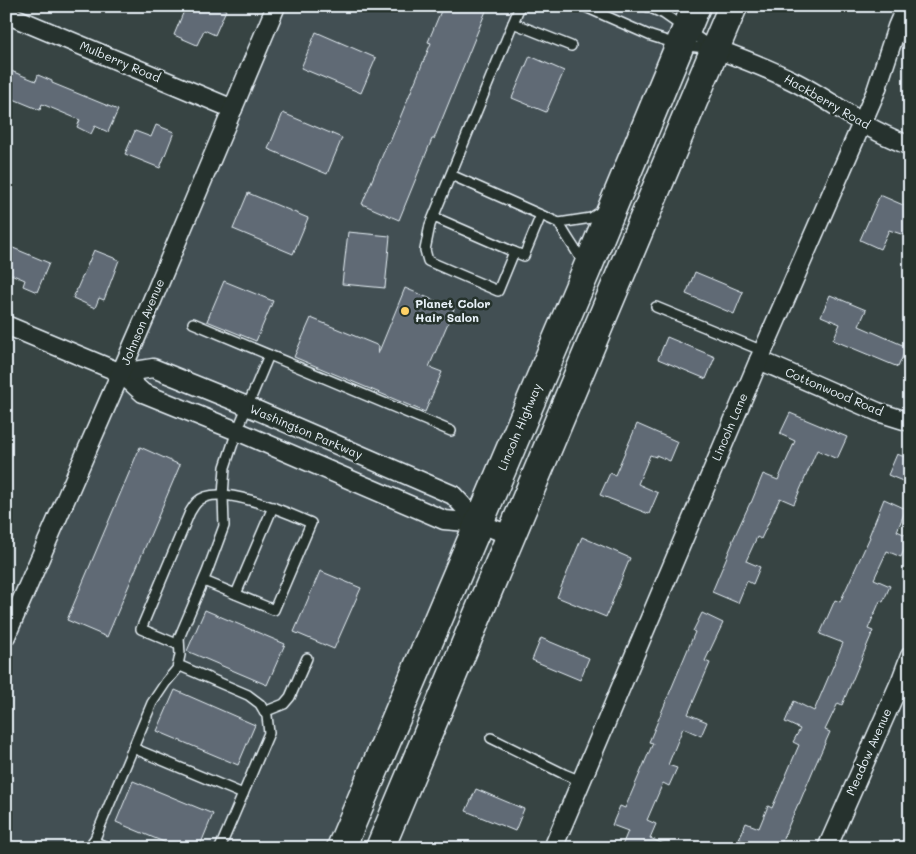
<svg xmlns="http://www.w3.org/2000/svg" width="916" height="854" font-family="Mali,sans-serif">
<rect width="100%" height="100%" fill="#374443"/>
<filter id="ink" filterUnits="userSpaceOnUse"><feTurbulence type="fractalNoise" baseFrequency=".02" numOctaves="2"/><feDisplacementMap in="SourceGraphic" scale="10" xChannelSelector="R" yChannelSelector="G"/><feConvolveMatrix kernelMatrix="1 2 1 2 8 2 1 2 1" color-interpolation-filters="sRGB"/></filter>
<g filter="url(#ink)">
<!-- built -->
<polygon fill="#435052" points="271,6 686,6 334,848 6,848 6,654"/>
<!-- building -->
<g fill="#606b75" stroke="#e8f1f8">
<polygon points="186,6 217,6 226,10 215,35 204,30 197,45 174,35"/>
<polygon points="443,6 488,6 434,139 432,139 399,220 362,204 388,142 390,142 431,43 428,42"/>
<polygon points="316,32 376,58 361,93 301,68"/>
<polygon points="530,56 564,71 546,112 512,98"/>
<polygon points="6,69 36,81 38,75 52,81 52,83 118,110 108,132 95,126 91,134 77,127 80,120 42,104 40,110 6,96"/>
<polygon points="283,113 342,138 327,174 268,149"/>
<polygon points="156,125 174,132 160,168 125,154 135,131 151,137"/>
<polygon points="248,193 308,218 293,254 233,229"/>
<polygon points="880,195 910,208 910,237 889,230 880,249 860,240"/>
<polygon points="348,232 390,236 385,288 342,284"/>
<polygon points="6,245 49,263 37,292 23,286 25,280 6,272"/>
<polygon points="94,250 119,260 104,300 99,298 95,308 73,298"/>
<polygon points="695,272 743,292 734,314 686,294"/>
<polygon points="224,281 273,301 256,341 207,321"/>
<polygon points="405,288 454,309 429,367 442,372 425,412 294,357 311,318 379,346 378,354"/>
<polygon points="830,295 866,310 859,326 907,347 898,367 833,340 840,324 821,316"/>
<polygon points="667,337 715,357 706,379 658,359"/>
<polygon points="790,413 847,437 837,459 817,450 794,504 780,498 761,539 757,537 746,561 760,567 753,584 747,581 738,603 712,592 733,542 732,542 750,503 751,503 763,474 778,480 795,441 780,434"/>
<polygon points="637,424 678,442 670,461 656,455 656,457 650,455 638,484 658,493 649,514 600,495 610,473 615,475"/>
<polygon points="140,447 180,465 107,637 67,620"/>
<polygon points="897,454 910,459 910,484 888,475"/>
<polygon points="884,499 906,509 897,531 910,537 901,557 887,551 874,579 890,586 883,602 880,601 868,629 873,631 842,705 838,703 825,730 830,732 814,768 799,804 798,804 779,848 760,848 739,839 746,823 759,828 768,806 772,808 799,745 793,742 800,729 785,722 794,701 814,711 843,643 820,634 835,600 840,602 870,537 869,536"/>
<polygon points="582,537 630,558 606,617 557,597"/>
<polygon points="320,571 361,588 334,649 294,632"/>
<polygon points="205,610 285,644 267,685 187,651"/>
<polygon points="702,613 723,623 705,661 710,663 688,714 707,722 701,736 683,728 668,765 677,768 669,786 663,783 647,820 656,824 650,838 673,848 621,848 628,831 612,825 620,806 625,808 653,743 649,742 695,632 693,631"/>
<polygon points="541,638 589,658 580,680 532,660"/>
<polygon points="175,690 255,725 238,765 157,731"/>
<polygon points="133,781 213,814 199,848 178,848 116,822"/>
<polygon points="476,789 524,809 515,831 466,811"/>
</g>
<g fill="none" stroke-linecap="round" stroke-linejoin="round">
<defs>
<g id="lane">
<polyline points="583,6 651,36 680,45 713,49"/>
<polyline points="646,6 664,14 713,48"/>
<polyline points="513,23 571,46"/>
<polyline points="451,175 541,215 524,256 514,252 498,291 428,261 425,250 430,225 520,6"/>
<polyline points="541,215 559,223 591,218 603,210"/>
<polyline points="434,217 514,252"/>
<path d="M559,223C566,237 576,249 583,263"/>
<polyline points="656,307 763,351"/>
<polyline points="193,323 451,431"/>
<polyline points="236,594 273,507"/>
<path d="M179,645L141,629L190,512C192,509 194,505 197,502C218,481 288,513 311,523L274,610L204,581"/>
<polyline points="178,665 248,695 260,704 267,716 269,733 220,848"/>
<polyline points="264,712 284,704 290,697 307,658"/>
<polyline points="491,738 564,774 581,781"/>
<polyline points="133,748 243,794"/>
<polyline points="93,841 109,848"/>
<polyline points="91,848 152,703 166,682 177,669 180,655 179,638 207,572 224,526 223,496 225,467 237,431 269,355"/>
</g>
<g id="street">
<polyline points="6,14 233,109"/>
<path d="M716,49C741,58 767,68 791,80C816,92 838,108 861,122C876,132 893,139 910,146"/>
<polyline points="6,325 121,373 143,393 237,431 444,520 479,523 511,536"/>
<polyline points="759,360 878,412 910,422"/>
<polyline points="121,373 153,368 247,406 453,495 479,523"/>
<polyline points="6,636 146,315 276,6"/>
<polyline points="553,848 759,360 876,91 897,27 906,6"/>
<polyline points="827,848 901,680 910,656"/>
</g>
<g id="primary">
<polyline points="341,848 586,271 696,6"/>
<polyline points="380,848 733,6"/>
</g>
</defs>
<!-- lane casing -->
<use href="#lane" stroke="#e8f1f8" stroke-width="12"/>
<!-- street casing -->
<use href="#street" stroke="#e8f1f8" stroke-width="21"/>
<!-- primary casing -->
<use href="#primary" stroke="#e8f1f8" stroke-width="31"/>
<!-- lane -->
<use href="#lane" stroke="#26332d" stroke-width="9"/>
<!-- street -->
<use href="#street" stroke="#26332d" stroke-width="18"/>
<!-- primary -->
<use href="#primary" stroke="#26332d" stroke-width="28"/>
</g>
</g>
<!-- markers -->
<circle fill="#ffd166" stroke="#26332d" stroke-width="2" cx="405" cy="311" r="5"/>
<g text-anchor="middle" stroke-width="5" stroke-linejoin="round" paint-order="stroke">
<!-- street labels -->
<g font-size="12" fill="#e8f1f8" stroke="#26332d">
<text transform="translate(120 62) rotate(23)" y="4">Mulberry Road</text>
<text transform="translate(827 102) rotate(30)" y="4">Hackberry Road</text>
<text transform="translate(143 322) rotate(-67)" y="4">Johnson Avenue</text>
<text transform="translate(834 392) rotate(23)" y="4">Cottonwood Road</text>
<text transform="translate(520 427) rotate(-67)" y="4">Lincoln Highway</text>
<text transform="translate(730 427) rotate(-67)" y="4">Lincoln Lane</text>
<text transform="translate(306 432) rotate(23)" y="4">Washington Parkway</text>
<text transform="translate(869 752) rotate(-66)" y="4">Meadow Avenue</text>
</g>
<!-- poi labels -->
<g font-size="12" font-weight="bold" fill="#e8f1f8" stroke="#26332d" text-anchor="start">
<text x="415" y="308">Planet Color<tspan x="415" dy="14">Hair Salon</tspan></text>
</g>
</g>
<!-- margin -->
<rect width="916" height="854" fill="none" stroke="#26332d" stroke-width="25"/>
<rect x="12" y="12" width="891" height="829" fill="none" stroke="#e8f1f8" stroke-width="2" filter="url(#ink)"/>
</svg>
